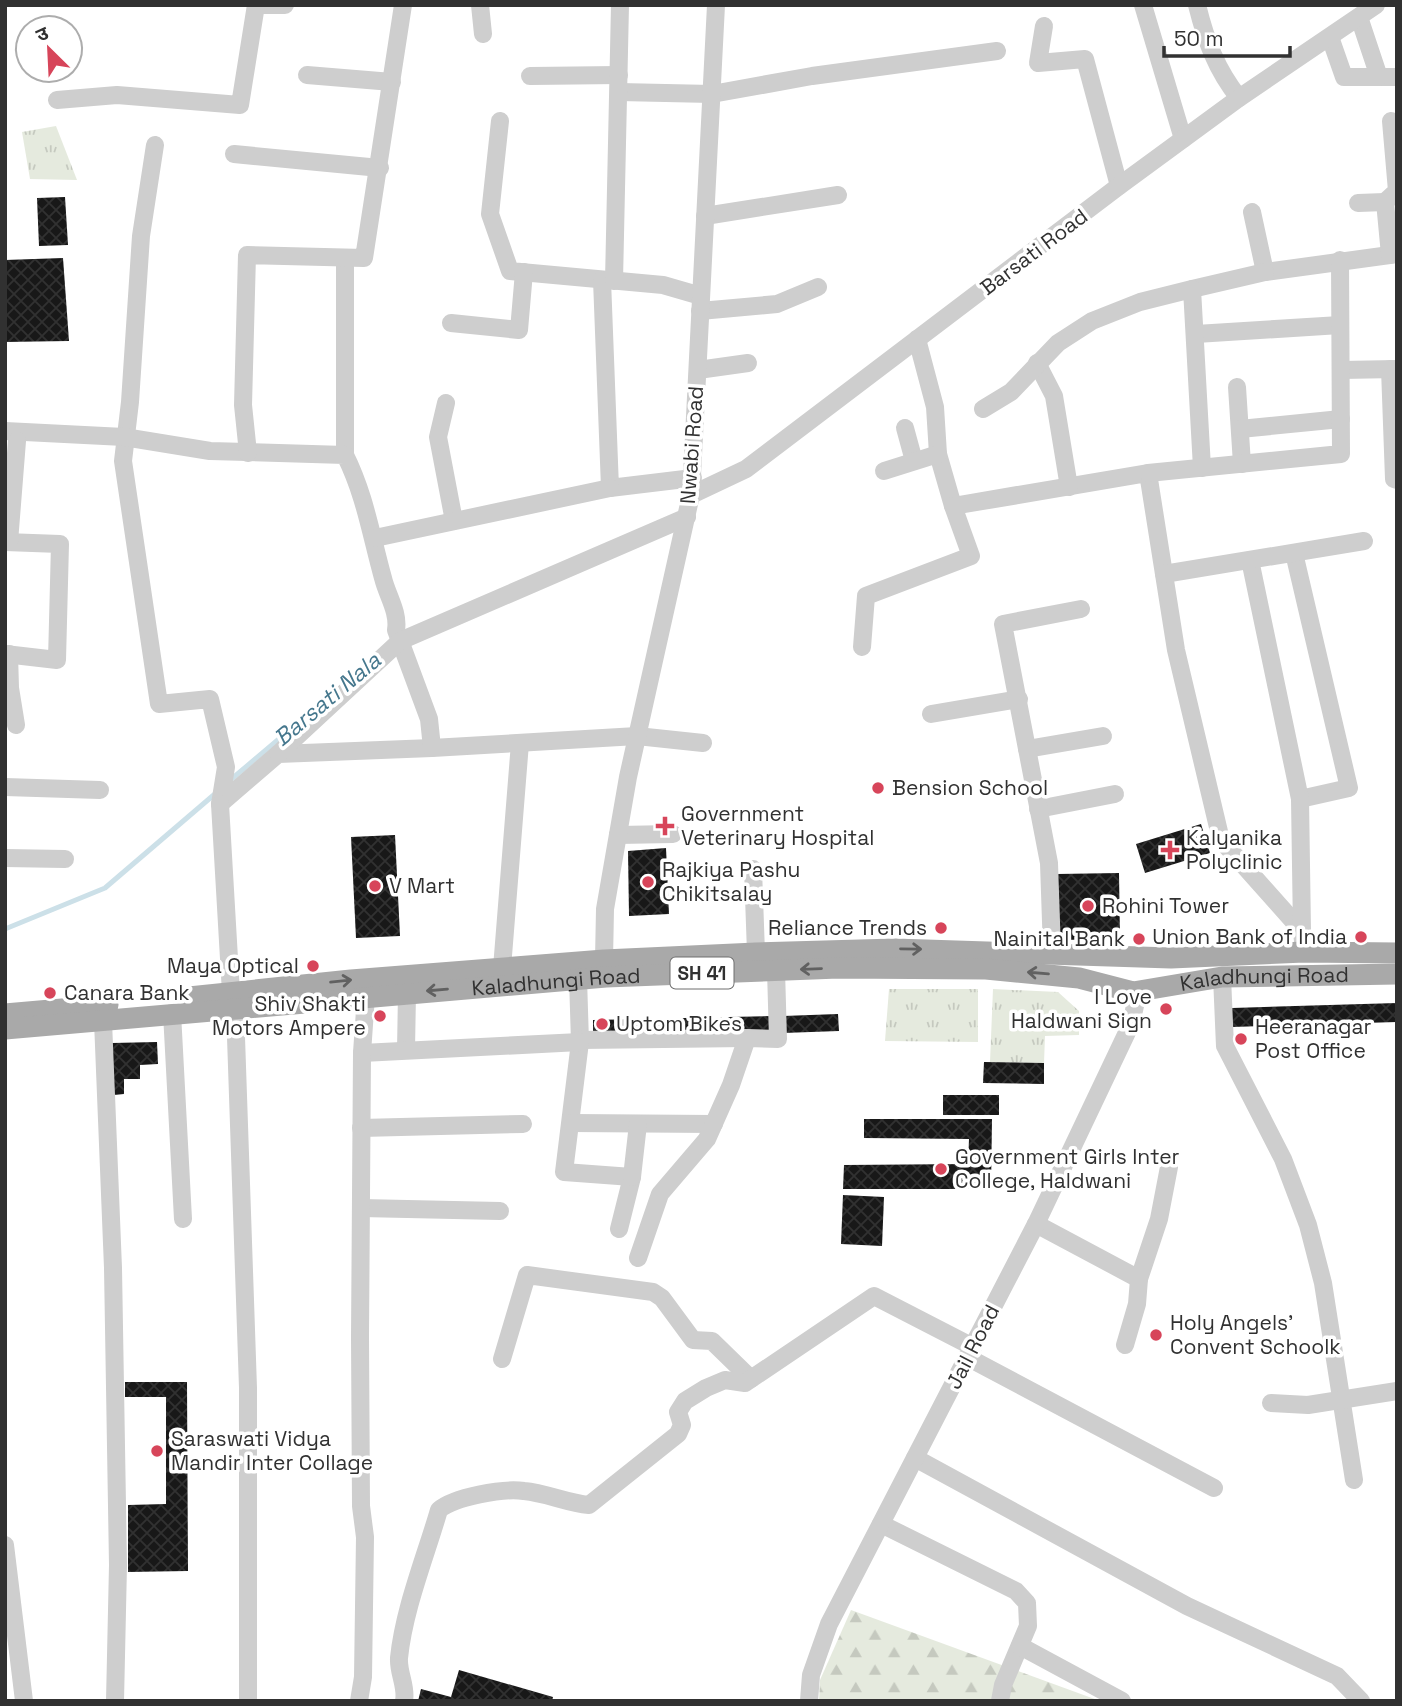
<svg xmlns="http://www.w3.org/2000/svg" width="1402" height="1706" font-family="'Space Grotesk','Noto Sans Devanagari',sans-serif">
<defs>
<pattern id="grass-tufts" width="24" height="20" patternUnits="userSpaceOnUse" patternTransform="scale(1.75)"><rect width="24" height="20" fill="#e5eade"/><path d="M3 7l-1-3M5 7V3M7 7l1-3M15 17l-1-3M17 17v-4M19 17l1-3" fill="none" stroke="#c5c9bf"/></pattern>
<pattern id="forest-firs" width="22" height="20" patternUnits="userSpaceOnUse" patternTransform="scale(1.75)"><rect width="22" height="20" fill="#e5eade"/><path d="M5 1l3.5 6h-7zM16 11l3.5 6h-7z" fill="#c5c9bf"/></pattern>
<pattern id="building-cross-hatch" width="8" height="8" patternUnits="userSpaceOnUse" patternTransform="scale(1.75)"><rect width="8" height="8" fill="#181818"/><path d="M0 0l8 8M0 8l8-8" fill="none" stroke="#313131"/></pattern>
</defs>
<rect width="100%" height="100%" fill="#fff"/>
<!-- grass -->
<g fill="url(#grass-tufts)">
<polygon points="56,126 77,180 30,179 22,132"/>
<polygon points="889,989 978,989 978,1042 885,1041"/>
<polygon points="993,989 1058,992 1079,1011 1079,1035 1045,1036 1044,1063 990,1062"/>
</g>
<!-- forest -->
<polygon fill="url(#forest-firs)" points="851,1610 1100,1701 819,1701 820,1680"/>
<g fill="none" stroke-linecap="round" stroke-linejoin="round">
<!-- stream -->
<g stroke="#cce0e8" stroke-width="5">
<polyline points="228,782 312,711"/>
<polyline points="5,929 105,888 216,793"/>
</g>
</g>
<!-- building -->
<g fill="url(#building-cross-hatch)">
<polygon points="65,197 68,245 39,246 37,198"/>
<polygon points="63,258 69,341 5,342 5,260"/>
<polygon points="1201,824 1210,853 1145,873 1136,844"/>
<polygon points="395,835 400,936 356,938 351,837"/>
<polygon points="666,848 669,914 629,916 628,851"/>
<polygon points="1119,873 1120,939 1058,940 1057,874"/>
<polygon points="1397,1003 1397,1022 1232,1027 1232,1008"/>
<polygon points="838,1014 839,1031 783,1033 783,1016"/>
<polygon points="771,1016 771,1032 593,1036 593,1020"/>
<polygon points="157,1042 158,1064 140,1065 140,1079 124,1079 124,1094 114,1095 112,1043"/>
<polygon points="984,1062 1044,1063 1044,1084 983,1083"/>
<rect x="943" y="1095" width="56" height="20"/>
<polygon points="864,1119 992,1119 991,1189 843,1189 844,1165 968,1164 969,1139 864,1138"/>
<polygon points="843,1195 884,1197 882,1246 841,1244"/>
<polygon points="125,1382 187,1382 188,1571 128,1572 128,1505 166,1504 166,1397 125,1397"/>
<polygon points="459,1670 553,1697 552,1701 418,1701 421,1689 451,1697"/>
</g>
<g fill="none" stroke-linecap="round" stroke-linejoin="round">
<!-- minor -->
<g stroke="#cecece" stroke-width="18">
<polyline points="260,5 285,5"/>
<polyline points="480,5 483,34"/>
<polyline points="1143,5 1183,139"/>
<path d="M1197,5C1206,41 1216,69 1239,98"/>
<polyline points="1359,17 1379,77 1397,77"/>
<polyline points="1044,26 1038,63 1085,59 1119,186"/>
<polyline points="1330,37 1344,77 1379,77"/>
<polyline points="307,75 392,82"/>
<polyline points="530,76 619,75"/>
<polyline points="619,92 712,94 812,76 997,51"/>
<polyline points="57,100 117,95 240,105 256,5"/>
<polyline points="500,121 490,214 510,271 663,285 701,296"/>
<polyline points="155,145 141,236 130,402 123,461 159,704 210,699 226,767 220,804 278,754 432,748"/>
<polyline points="234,154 380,168"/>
<polyline points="1358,203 1385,202"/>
<polyline points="1252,212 1265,272 1397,254"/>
<polyline points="705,216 838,195"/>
<polyline points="1390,255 1385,202 1397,191 1391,121"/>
<polyline points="345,258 345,455"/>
<polyline points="602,280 610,488 693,478"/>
<polyline points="614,281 620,5"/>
<polyline points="1192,289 1265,272"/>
<polyline points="700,311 777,304 818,287"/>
<polyline points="451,323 519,330 524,272"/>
<polyline points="1196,334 1340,325"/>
<polyline points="917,339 935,407 938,454 953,506 1148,473 1176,650 1221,840 1302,931 1304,952"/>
<polyline points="1037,363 1054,396 1069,487"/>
<polyline points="1390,369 1394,479 1397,480"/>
<polyline points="698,370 748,363"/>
<polyline points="1341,370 1397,369"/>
<polyline points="1237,387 1242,464"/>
<polyline points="446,403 438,437 454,521"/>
<polyline points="983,409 1011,392 1058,343 1092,321 1140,302 1192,289 1202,468"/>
<polyline points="905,428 914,461"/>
<polyline points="1240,429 1341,419"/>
<path d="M5,431L124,437L210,451L345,455C365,495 371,535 383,578C387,595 399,612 396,630L429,719L432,748L637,736L703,743"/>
<polyline points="248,453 243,405 247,255 364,258 403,5"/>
<polyline points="884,471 938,454"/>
<polyline points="1148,473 1341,454 1340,260"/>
<polyline points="691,495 746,469 1119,186 1239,98 1376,5"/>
<polyline points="375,538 610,488"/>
<polyline points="5,542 60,544 57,660 5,654"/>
<polyline points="9,542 17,441"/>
<polyline points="1294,553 1349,788 1300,799"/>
<polyline points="1250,560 1300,799 1302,931"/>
<polyline points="1164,574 1364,541"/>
<polyline points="862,647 866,596 971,556 953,506"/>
<polyline points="9,654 10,688 16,725"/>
<polyline points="931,714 1019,699"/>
<polyline points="1027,749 1103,736"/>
<polyline points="278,754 400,641 687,517"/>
<polyline points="5,787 100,790"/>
<polyline points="220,804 231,993"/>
<polyline points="1038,809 1115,794"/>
<polyline points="618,835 673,834"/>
<polyline points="5,858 65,859"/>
<polyline points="753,869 756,953"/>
<polyline points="1052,951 1049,863 1003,624 1081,609"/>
<polyline points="604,960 605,909 628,777 691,495 716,5"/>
<polyline points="502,968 520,743"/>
<polyline points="1222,977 1225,1046 1283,1159 1308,1225 1323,1283 1354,1480"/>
<polyline points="578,978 580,1042 564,1172 632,1177 619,1229"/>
<polyline points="235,1008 248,1388 248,1701"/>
<polyline points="172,1013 183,1219"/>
<polyline points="103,1021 113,1268 118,1565 115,1701"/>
<polyline points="580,1040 747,1038"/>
<polyline points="406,1050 407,993"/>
<polyline points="362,1053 580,1042"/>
<polyline points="571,1123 714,1124"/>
<polyline points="361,1128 523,1124"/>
<polyline points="632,1177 638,1124"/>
<polyline points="361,1208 500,1211"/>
<polyline points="1036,1224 1139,1279"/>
<polyline points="638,1258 660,1194 707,1139 731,1085 747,1038 778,1039 776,970"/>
<polyline points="1125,1345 1137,1304 1139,1279 1159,1219 1169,1167"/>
<polyline points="967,1357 1214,1488"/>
<polyline points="502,1359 527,1275 653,1292 662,1298 693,1340 712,1341 751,1379"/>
<polyline points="1271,1403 1308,1405 1397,1391"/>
<polyline points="915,1458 1187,1606 1337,1676 1361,1701"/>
<polyline points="881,1524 1016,1591 1027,1603 1028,1626 1003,1685 1000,1701"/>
<polyline points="5,1545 24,1701"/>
<polyline points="1020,1646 1122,1701"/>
<polyline points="359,1701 363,1677 365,1537 361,1506 360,1337 362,1053 366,996"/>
<path d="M404,1701C407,1687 398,1673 399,1658C404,1609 425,1558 439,1510C454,1497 503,1488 524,1491C546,1493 567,1503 589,1505L678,1434L682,1425L678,1412L685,1401L706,1388L725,1380L745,1383L874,1296L973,1347"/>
<polyline points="809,1701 811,1675 829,1624 1036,1224 1131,1024 1138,992"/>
</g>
<!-- major -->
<g stroke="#a9a9a9" stroke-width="21">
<polyline points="189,997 351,980 604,960 756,953 895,949 1171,958 1304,952 1397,953"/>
<polyline points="5,1014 108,1005"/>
<path id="s1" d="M5,1029L606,977L838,968L986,969L1079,978L1133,992L1222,977L1397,974"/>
</g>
</g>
<!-- one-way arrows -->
<defs><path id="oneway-shaft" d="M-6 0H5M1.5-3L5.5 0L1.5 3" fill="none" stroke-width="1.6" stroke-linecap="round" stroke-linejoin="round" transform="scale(1.75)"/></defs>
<g stroke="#616161">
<use href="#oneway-shaft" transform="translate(911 949) rotate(1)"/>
<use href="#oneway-shaft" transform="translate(811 969) rotate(178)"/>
<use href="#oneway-shaft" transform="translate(1038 973) rotate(-175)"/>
<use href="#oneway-shaft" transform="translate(341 981) rotate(-6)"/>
<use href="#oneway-shaft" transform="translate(437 990) rotate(175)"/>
</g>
<!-- markers -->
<g fill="#d7455a" stroke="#fff" stroke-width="2.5">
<circle cx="878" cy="788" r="7"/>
<path d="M661.5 815.5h7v7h7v7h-7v7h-7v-7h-7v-7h7z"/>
<path d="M1166.5 839.5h7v7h7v7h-7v7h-7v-7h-7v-7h7z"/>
<circle cx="648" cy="882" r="7"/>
<circle cx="375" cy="886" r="7"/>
<circle cx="1088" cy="906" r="7"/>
<circle cx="941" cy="928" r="7"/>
<circle cx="1361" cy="937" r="7"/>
<circle cx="1139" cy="939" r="7"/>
<circle cx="313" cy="966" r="7"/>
<circle cx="50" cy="993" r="7"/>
<circle cx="1166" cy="1009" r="7"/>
<circle cx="380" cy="1016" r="7"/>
<circle cx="602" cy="1024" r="7"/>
<circle cx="1241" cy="1039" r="7"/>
<circle cx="941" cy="1169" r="7"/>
<circle cx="1156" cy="1335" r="7"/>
<circle cx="157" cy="1451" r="7"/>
</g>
<g text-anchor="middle" stroke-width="7" stroke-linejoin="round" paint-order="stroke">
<!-- shield labels -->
<rect fill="#fff" stroke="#6f6f6f" stroke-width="2" x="670.5" y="957.5" width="63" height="31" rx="5"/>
<g font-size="19" font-weight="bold" fill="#313131">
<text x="702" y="980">SH 41</text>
</g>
<!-- street labels -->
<g font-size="21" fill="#313131" stroke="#fff">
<text transform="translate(1034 252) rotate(-37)" y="7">Barsati Road</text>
<text transform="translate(692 445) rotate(-86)" y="7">Nwabi Road</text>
<text dy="7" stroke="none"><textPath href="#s1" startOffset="1265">Kaladhungi Road</textPath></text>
<text dy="7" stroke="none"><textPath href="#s1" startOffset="553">Kaladhungi Road</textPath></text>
<text transform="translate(973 1347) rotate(-63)" y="7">Jail Road</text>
</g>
<!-- poi labels -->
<g font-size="21" fill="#313131" stroke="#fff" text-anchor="start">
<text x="892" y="795">Bension School</text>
<text x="681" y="821">Government<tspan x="681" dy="24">Veterinary Hospital</tspan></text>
<text x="1186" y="845">Kalyanika<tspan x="1186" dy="24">Polyclinic</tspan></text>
<text x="662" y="877">Rajkiya Pashu<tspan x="662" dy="24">Chikitsalay</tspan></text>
<text x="389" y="893">V Mart</text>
<text x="1102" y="913">Rohini Tower</text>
<text x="927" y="935" text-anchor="end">Reliance Trends</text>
<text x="1347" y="944" text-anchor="end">Union Bank of India</text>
<text x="1125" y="946" text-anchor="end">Nainital Bank</text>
<text x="299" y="973" text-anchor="end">Maya Optical</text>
<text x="64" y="1000">Canara Bank</text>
<text x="1152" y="1004" text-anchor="end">I Love<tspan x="1152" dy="24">Haldwani Sign</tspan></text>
<text x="366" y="1011" text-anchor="end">Shiv Shakti<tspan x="366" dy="24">Motors Ampere</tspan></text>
<text x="616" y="1031">Uptom Bikes</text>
<text x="1255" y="1034">Heeranagar<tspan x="1255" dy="24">Post Office</tspan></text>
<text x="955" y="1164">Government Girls Inter<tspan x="955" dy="24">College, Haldwani</tspan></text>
<text x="1170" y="1330">Holy Angels'<tspan x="1170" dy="24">Convent Schoolk</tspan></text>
<text x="171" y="1446">Saraswati Vidya<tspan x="171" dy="24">Mandir Inter Collage</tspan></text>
</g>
<!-- water labels -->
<g font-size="23" font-style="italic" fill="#45778d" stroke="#fff">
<text transform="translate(327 699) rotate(-40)" y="8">Barsati Nala</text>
</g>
</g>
<!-- border -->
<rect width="1402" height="1706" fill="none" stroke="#313131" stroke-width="14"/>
<!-- north arrow -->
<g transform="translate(49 49) rotate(336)"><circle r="33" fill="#ffffff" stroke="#adadad" stroke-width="2"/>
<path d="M0-5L12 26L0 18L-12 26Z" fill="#d7455a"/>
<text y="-10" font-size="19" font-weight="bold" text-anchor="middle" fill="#313131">उ</text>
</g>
<!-- scale -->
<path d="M1164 46v10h126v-10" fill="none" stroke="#313131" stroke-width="3.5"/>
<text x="1174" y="46" font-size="21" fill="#313131" stroke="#ffffff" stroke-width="5" paint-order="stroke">50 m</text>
</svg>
